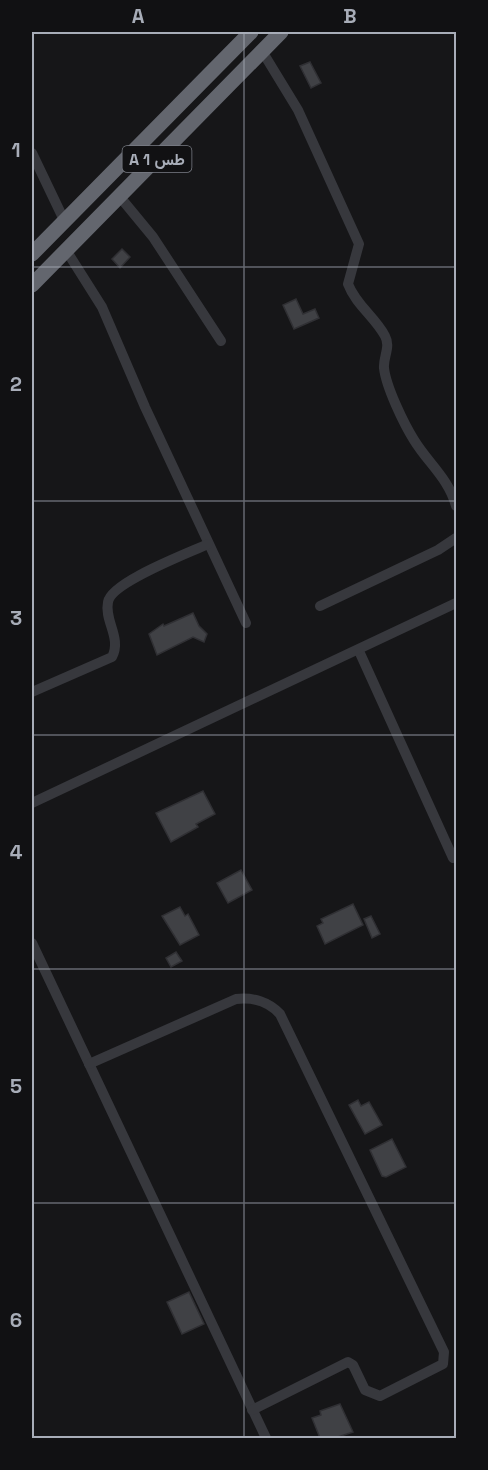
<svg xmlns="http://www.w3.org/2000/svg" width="488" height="1470" font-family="'Space Grotesk',Vazirmatn,sans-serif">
<rect width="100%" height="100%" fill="#161618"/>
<!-- building -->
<g fill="#404145" stroke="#303034" stroke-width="1.5">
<polygon points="310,62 321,83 311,88 300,66"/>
<polygon points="122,249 130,257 120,268 112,259"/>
<polygon points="296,299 303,314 315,309 319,318 294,329 283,305"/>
<polygon points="193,613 199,626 207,634 204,642 193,637 157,655 149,634 163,624 164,626"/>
<polygon points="203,791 215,814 196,824 198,827 171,842 156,813"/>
<polygon points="241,870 252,890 228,903 217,883"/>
<polygon points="353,904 363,925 325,944 317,926 323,923 321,919"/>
<polygon points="180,907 185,916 188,914 199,935 180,945 162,916"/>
<polygon points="371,916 380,934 372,938 364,919"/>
<polygon points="176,952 182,961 171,967 166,958"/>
<polygon points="358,1100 361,1106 369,1102 382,1125 365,1134 349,1105"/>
<polygon points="392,1139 406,1167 386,1177 382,1176 370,1150"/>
<polygon points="189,1292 204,1324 182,1334 167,1302"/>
<polygon points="340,1404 353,1432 335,1438 320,1438 312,1418 321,1415 320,1411"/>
</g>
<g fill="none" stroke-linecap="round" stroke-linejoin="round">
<!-- minor -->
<g stroke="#37383d" stroke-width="10">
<path d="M262,51L298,110L359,244L348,284C356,305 375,317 385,336C391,347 383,357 384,368C386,387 404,424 414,440C428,463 449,479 456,506"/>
<polyline points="32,153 64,220"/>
<polyline points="120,197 153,237 221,341"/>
<polyline points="66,250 102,307 145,407 246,623"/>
<polyline points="320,606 438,550 456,538"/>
<polyline points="359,651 453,858"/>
<path d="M32,692L112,657C122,638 104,621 108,602C111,582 189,553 208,544"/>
<polyline points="32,803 456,603"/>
<polyline points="32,943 266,1438"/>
<path d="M89,1064L236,999C253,997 269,1002 280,1014L444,1352L443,1364L380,1396L365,1390L353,1365L348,1362L252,1410"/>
</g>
<!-- highway -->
<g stroke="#63666e" stroke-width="15">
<polyline points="32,254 251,32"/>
<polyline points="32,285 281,32"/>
</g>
</g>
<!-- grid -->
<path fill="none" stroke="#a8adb8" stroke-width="1.5" stroke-opacity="0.55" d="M244,32V1438M32,267H456M32,501H456M32,735H456M32,969H456M32,1203H456"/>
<g text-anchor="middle" stroke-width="5" stroke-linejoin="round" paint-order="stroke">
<!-- shield labels -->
<rect fill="#111113" stroke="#7b7e86" stroke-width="1.5" x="122.5" y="146" width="69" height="26" rx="4.5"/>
<g font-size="16" font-weight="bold" fill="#a8adb8">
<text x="157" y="165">A 1 طس</text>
</g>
</g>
<!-- border -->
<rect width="488" height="1470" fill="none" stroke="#111113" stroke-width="66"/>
<rect x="33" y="33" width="422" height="1404" fill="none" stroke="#a8adb8" stroke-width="2"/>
<g font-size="20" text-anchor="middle" font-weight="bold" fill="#a8adb8">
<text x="138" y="23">A</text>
<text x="350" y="23">B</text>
<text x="16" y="157">1</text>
<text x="16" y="391">2</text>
<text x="16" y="625">3</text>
<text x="16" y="859">4</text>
<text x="16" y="1093">5</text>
<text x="16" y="1327">6</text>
</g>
</svg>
